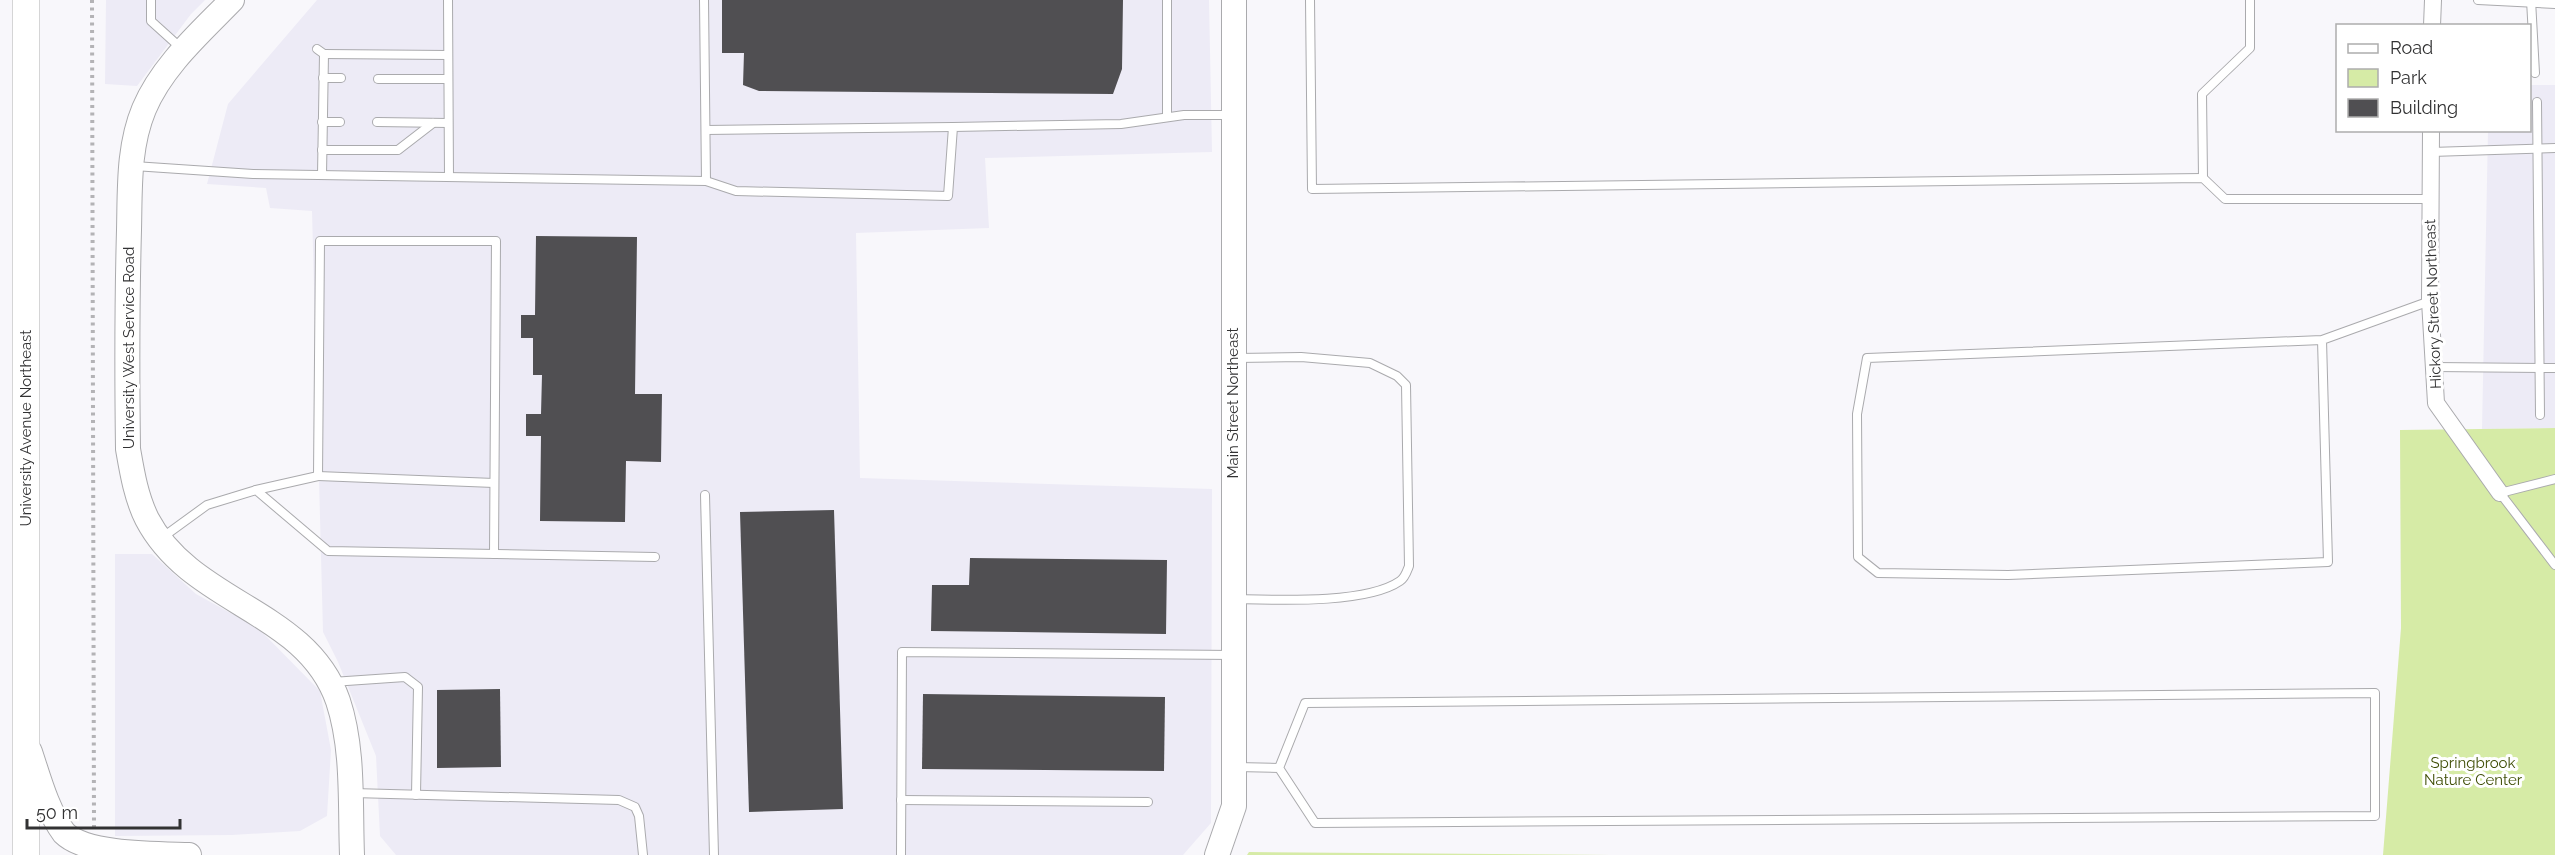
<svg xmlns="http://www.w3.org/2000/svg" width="2555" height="855" font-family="Raleway,sans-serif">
<rect width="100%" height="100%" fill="#f8f7fb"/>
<!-- built -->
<g fill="#edebf6">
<polygon points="106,0 205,0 191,14 137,86 105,84"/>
<polygon points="317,0 1209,0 1212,152 985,158 989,228 856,233 860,478 1212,489 1211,823 1183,855 396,855 380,836 376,756 338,662 323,632 312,211 270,208 266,188 207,184 228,104"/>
<polygon points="2530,85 2555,85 2555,428 2482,429 2488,131 2530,130"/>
<polygon points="115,554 152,554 196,594 258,628 320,691 331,750 327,816 300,831 232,835 115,836"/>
</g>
<!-- green -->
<g fill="#d6eba6">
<polygon points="2555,428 2555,855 2383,855 2401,628 2400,430"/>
<polygon points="1249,852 1611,855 1247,855"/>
</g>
<!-- building -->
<g fill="#504f52">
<polygon points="722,0 1123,0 1122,69 1113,94 759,91 743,85 744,53 722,53"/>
<polygon points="536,236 637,237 635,394 662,394 661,462 626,461 625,522 540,521 541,436 526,436 526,414 541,414 542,375 533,375 533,338 521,338 521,315 535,315"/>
<polygon points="834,510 843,809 749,812 740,512"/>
<polygon points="970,558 1167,560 1166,634 931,631 932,585 969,585"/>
<polygon points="500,689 501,767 437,768 437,690"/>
<polygon points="923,694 1165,697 1164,771 922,769"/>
</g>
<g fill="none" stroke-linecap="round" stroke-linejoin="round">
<defs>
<g id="lane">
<polyline points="151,0 151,21 182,49"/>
<polyline points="448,0 449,177"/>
<polyline points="704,0 706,181"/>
<polyline points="1167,0 1167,117"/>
<polyline points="1310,0 1312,189 2203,178 2225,199 2430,199"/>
<polyline points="2478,0 2555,4"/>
<polyline points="2531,0 2535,73"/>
<polyline points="317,49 324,54 322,175"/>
<polyline points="324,54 448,55"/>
<polyline points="323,78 341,78"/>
<polyline points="378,79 448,79"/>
<polyline points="2537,102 2540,415"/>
<polyline points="322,122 340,122"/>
<polyline points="377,122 448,123"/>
<polyline points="706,130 953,127"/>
<polyline points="322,150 398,150 433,123"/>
<polyline points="2431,152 2555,148"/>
<polyline points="134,166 253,174 706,181 736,191 948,196 953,127 1121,124 1184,115 1233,115"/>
<polyline points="2203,178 2202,94 2250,48 2250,0"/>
<polyline points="2322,340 1867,358 1857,414 1858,557 1878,573 2008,575 2328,562 2322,340 2430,301"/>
<path d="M1237,358L1301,357L1370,363L1397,376L1406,385L1409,566C1407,571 1405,578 1400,581C1367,604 1278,600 1237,599"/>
<polyline points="2434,367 2555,368"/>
<polyline points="318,476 494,483"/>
<polyline points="2555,479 2500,493 2555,565"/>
<polyline points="256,490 318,476 320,241 496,241 494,554"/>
<polyline points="705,495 714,855"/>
<polyline points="163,537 207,505 256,490 328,551 655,557"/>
<polyline points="332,682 405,677 418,687 416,795"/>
<polyline points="1237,767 1279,768 1315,823 2375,816 2375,693 1305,703 1279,768"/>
<polyline points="353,793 619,800 635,807 639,816 643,855"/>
<polyline points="901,800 1148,802"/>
<polyline points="901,855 902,652 1233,655"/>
</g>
<g id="street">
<polyline points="2432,26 2433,0"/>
<polyline points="2431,130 2430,301 2436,403 2500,493"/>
</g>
<g id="secondary">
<path d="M232,0C200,33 162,66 144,109C128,147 130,190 129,230C127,303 127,376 128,449C132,472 136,497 147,519C192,605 306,609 338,701C354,749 350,805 352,855"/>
<path d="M30,752C39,779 47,810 64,833C86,855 155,854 189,855"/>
<polyline points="1217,855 1234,806 1234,0"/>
</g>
<polyline id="primary" points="26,855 26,0"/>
</defs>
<!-- lane casing -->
<use href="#lane" stroke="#aaaaad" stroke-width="10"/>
<!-- street casing -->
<use href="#street" stroke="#aaaaad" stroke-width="18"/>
<!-- secondary casing -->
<use href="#secondary" stroke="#aaaaad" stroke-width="26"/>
<!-- primary casing -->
<use href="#primary" stroke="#aaaaad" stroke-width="28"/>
<!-- path -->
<polyline stroke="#b4b3b6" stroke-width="4" stroke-dasharray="3 4.5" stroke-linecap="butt" points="92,0 94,827"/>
<!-- lane -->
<use href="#lane" stroke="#fff" stroke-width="8"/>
<!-- street -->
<use href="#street" stroke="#fff" stroke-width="16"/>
<!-- secondary -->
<use href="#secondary" stroke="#fff" stroke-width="24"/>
<!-- primary -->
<use href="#primary" stroke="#fff" stroke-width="27"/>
</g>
<g text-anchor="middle" stroke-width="6" stroke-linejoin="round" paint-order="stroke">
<!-- street labels -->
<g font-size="15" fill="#323233" stroke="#fff">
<text transform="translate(2433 304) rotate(-92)" y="5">Hickory Street Northeast</text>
<text transform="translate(129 348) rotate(-90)" y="5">University West Service Road</text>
<text transform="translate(1233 403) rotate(-90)" y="5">Main Street Northeast</text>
<text transform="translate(26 428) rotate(-90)" y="5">University Avenue Northeast</text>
</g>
<!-- park labels -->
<g font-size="15" fill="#3e4d04" stroke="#fff">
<text x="2473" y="768">Springbrook<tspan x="2473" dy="17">Nature Center</tspan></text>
</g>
</g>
<!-- legend -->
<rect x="2336" y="24" width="195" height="108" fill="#ffffff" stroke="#adadad" stroke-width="1.5"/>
<rect x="2348" y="44" width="30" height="9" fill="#ffffff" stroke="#adadad" stroke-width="1.5"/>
<text x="2390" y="54" font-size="18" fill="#323233">Road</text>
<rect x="2348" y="69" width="30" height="18" fill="#d6eba6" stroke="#adadad" stroke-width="1.5"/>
<text x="2390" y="84" font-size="18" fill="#323233">Park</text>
<rect x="2348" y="99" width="30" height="18" fill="#504f52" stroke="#adadad" stroke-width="1.5"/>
<text x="2390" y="114" font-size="18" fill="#323233">Building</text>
<!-- scale -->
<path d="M27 819v9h153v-9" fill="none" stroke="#323233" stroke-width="3"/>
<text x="36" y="819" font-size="18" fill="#323233" stroke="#ffffff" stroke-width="4.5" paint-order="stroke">50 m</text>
</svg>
